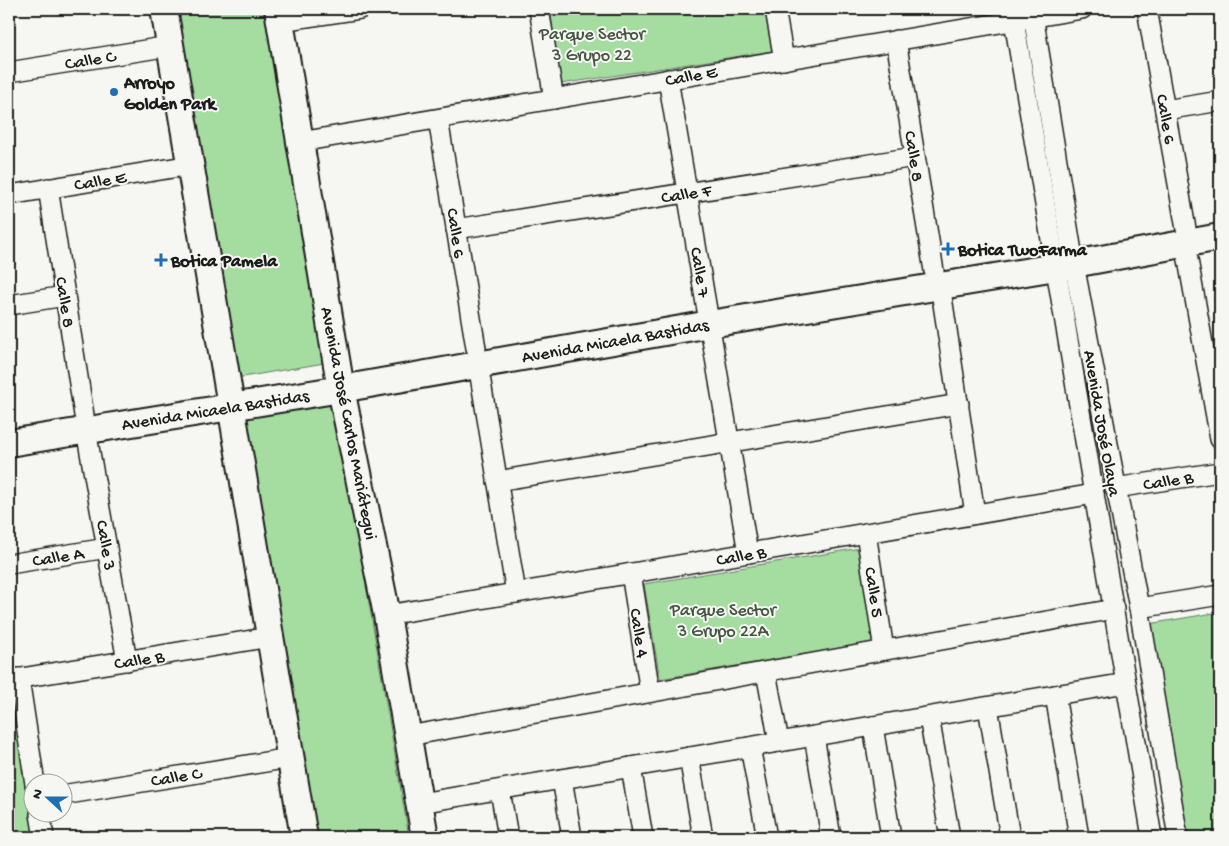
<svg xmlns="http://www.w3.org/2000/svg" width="1229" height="846" font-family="'Gochi Hand',sans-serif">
<rect width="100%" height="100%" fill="#f6f6f2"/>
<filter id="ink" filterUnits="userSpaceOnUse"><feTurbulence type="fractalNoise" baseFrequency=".02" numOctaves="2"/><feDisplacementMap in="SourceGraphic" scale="10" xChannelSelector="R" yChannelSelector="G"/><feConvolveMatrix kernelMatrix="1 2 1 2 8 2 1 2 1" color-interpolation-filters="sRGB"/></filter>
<g filter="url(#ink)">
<!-- green -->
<g fill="#a5dda1" stroke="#607c5e">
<polygon points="175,9 269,9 330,362 237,378"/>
<polygon points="550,9 765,9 772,51 561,84"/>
<polygon points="329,403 336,409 409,837 314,837 246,418"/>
<polygon points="860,548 875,642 660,679 644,584"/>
<polygon points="1220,612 1220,837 1187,837 1149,624"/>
<polygon points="9,690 12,690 35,837 9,837"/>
</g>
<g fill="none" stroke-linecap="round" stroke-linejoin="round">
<defs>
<g id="street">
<polyline points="539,9 554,99"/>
<polyline points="775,9 784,60"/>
<polyline points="1012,9 1152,837"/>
<polyline points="1032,9 1074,264 1139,608 1178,837"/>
<polyline points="1147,9 1186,229"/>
<polyline points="280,21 360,9"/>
<polyline points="896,40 934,271"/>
<polyline points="9,72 170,46"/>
<polyline points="668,79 748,553"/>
<polyline points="1165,110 1220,101"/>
<polyline points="438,119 476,348"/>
<polyline points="300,142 1082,9"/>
<polyline points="48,188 84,415"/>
<polyline points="9,195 191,165"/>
<polyline points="456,229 915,157"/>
<polyline points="1185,243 1220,439"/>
<polyline points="940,284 975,514"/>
<polyline points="9,305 65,296"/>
<polyline points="478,364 516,593"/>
<polyline points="86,430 127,661"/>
<polyline points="497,481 959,404"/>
<polyline points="1115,488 1220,472"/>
<polyline points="866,533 884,650"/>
<polyline points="9,564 107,548"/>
<polyline points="631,573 650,692"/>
<polyline points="1139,608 1220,595"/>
<polyline points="387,615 1094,494"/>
<polyline points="766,672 779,742"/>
<polyline points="19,678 35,784"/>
<polyline points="9,680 270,637"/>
<polyline points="1055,695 1079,837"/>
<polyline points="988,707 1010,837"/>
<polyline points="929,717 950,837"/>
<polyline points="873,726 891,837"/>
<polyline points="408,736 1114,609"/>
<polyline points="814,736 831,837"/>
<polyline points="750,747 767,837"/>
<polyline points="689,757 703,837"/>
<polyline points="631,767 643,837"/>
<polyline points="562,779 572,837"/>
<polyline points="500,790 508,837"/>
<polyline points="62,795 290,758"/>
<polyline points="420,803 1126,683"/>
<polyline points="40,814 44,837"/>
</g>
<g id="secondary">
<polyline points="164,9 304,837"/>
<polyline points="278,9 341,389 387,615 425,837"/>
<polyline points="9,443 341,389 710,324 1074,264 1220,237"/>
</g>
</defs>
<!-- street casing -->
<use href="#street" stroke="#1c1c1c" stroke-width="22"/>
<!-- secondary casing -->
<use href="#secondary" stroke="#1c1c1c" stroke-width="30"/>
<!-- street -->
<use href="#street" stroke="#f6f6f2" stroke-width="19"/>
<!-- secondary -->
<use href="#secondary" stroke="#f6f6f2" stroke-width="26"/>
</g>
</g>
<!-- markers -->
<g fill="#1f6fb2" stroke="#f6f6f2" stroke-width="2">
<circle cx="114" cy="92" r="5"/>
<path d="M945.5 241.5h5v5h5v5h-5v5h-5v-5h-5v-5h5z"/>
<path d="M158.5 252.5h5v5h5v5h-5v5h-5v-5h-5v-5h5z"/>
</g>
<g text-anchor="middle" stroke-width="4" stroke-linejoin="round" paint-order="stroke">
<!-- park labels -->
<g font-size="18" fill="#455644" stroke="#f6f6f2">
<text x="592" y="39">Parque Sector<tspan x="592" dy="21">3 Grupo 22</tspan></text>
<text x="723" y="615">Parque Sector<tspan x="723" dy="21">3 Grupo 22A</tspan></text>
</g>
<!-- street labels -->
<g font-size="18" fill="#1c1c1c" stroke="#f6f6f2">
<text transform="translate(90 59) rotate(-9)" y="6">Calle C</text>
<text transform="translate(691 75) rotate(-10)" y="6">Calle E</text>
<text transform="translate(1167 119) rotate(80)" y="6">Calle 6</text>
<text transform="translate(915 156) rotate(81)" y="6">Calle 8</text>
<text transform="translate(100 180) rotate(-9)" y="6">Calle E</text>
<text transform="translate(686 193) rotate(-9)" y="6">Calle F</text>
<text transform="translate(457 233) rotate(81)" y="6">Calle 6</text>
<text transform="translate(701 272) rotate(80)" y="6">Calle 7</text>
<text transform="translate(66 302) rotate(81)" y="6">Calle 8</text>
<text transform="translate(615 340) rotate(-10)" y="6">Avenida Micaela Bastidas</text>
<text transform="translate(215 409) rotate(-9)" y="6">Avenida Micaela Bastidas</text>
<text transform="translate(350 423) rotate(79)" y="6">Avenida José Carlos Mariátegui</text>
<text transform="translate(1103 423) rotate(80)" y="6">Avenida José Olaya</text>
<text transform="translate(1168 480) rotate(-9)" y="6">Calle B</text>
<text transform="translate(107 545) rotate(80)" y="6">Calle 3</text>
<text transform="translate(741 555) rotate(-10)" y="6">Calle B</text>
<text transform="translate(58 556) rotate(-9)" y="6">Calle A</text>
<text transform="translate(875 592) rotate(81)" y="6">Calle 5</text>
<text transform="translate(640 633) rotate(81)" y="6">Calle 4</text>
<text transform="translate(139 659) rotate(-9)" y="6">Calle B</text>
<text transform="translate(176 776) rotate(-9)" y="6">Calle C</text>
</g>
<!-- poi labels -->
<g font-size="18" font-weight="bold" fill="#1c1c1c" stroke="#f6f6f2" text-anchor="start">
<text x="124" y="88">Arroyo<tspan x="124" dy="21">Golden Park</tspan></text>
<text x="958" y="255">Botica TwoFarma</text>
<text x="171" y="266">Botica Pamela</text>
</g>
</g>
<!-- margin -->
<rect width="1229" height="846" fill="none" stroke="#f6f6f2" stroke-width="30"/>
<rect x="15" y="15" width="1199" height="816" fill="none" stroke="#1c1c1c" stroke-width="2" filter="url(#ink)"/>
<!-- north arrow -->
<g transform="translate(48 798) rotate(291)"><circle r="24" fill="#f6f6f2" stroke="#9f9f9c"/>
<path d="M0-4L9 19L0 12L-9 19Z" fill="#1f6fb2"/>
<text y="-8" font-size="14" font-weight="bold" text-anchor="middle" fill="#1c1c1c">N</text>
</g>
</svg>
